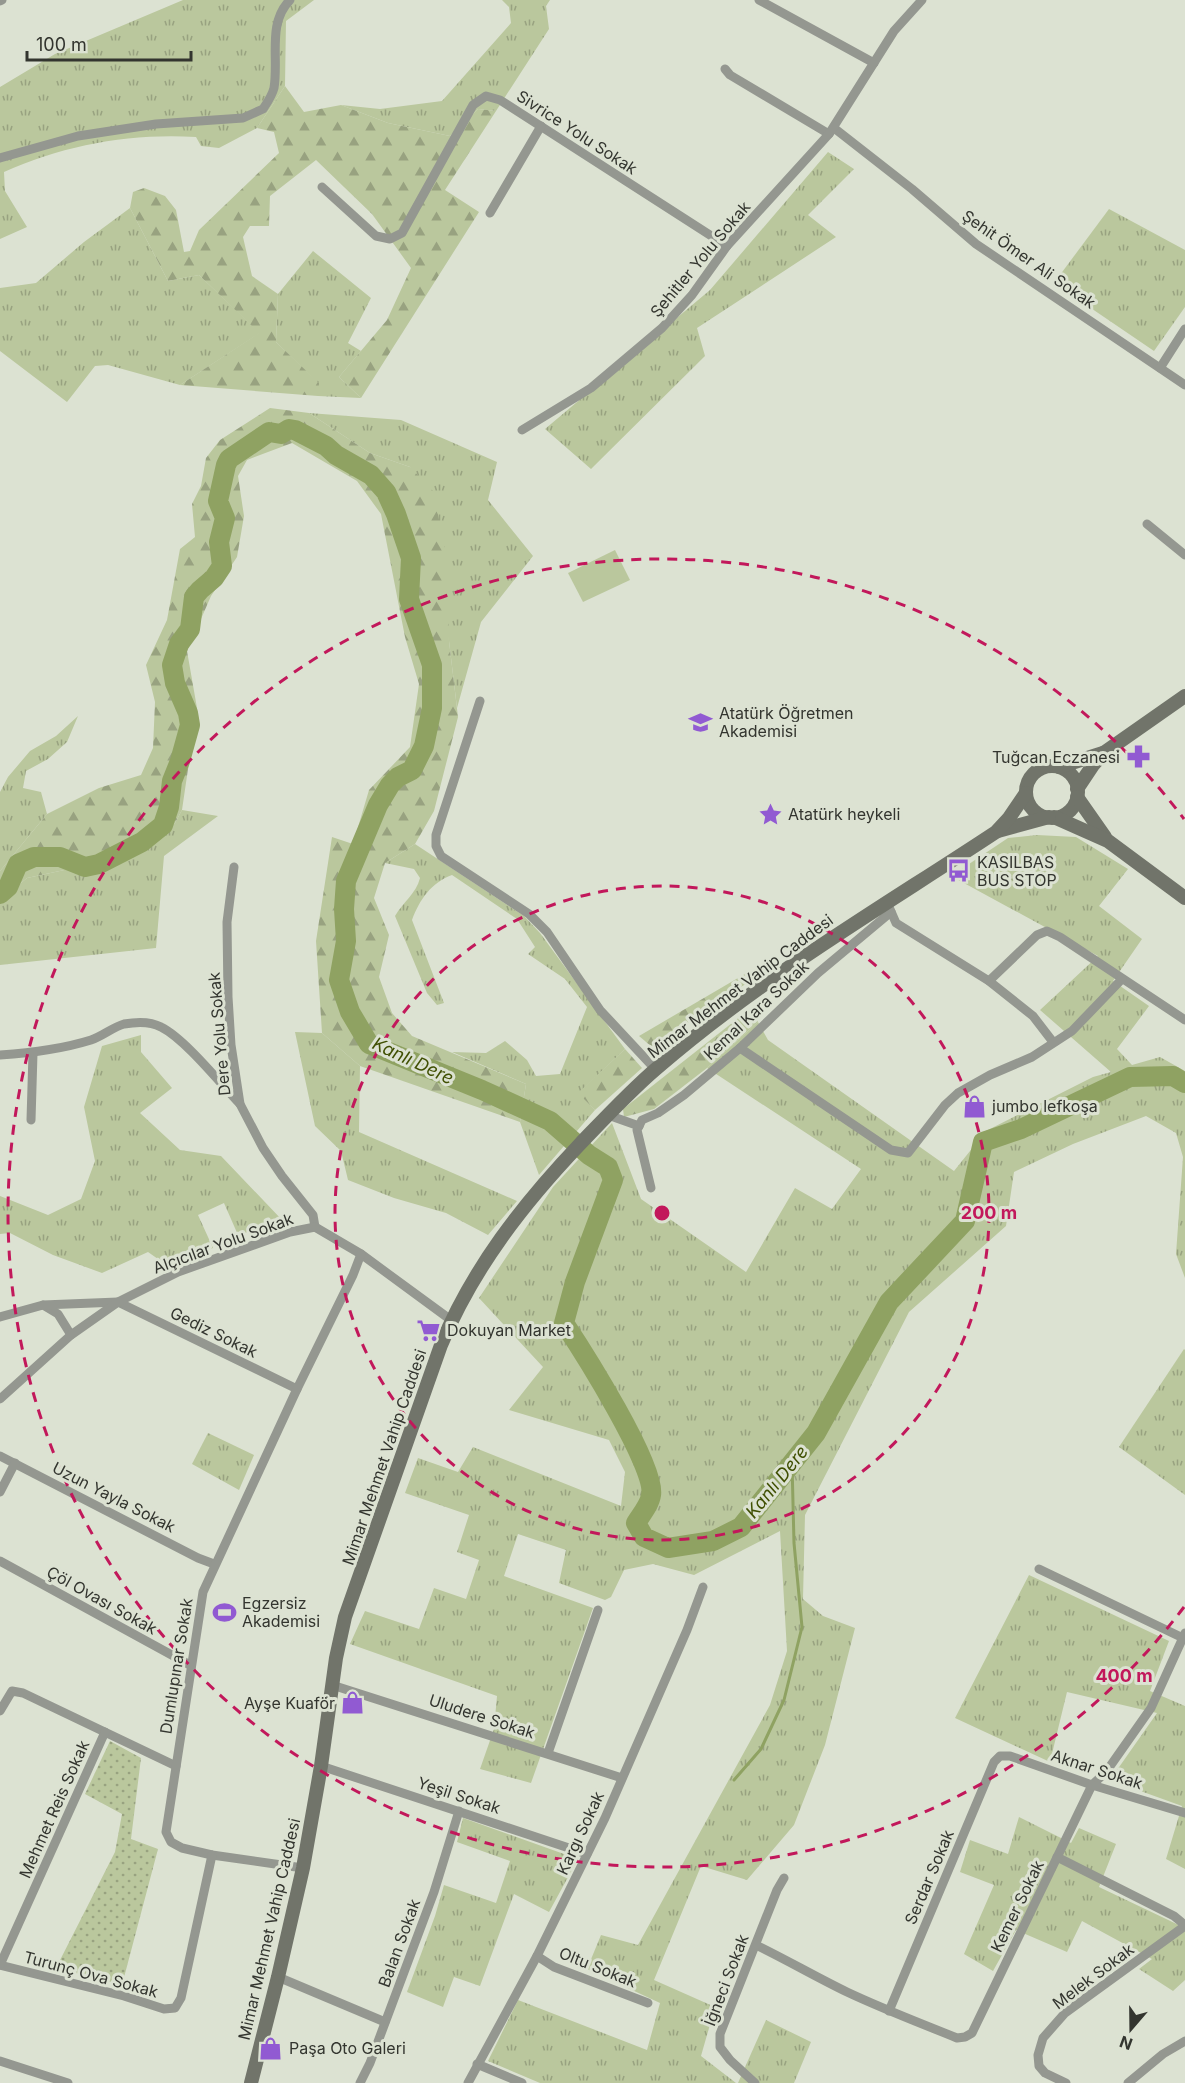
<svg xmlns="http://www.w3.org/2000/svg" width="1185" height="2083" font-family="Inter,sans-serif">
<defs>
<pattern id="grass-tufts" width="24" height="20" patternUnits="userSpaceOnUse" patternTransform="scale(1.5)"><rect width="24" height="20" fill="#bac79d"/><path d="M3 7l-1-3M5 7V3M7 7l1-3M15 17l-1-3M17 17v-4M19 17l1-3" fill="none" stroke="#98a280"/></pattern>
<pattern id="forest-firs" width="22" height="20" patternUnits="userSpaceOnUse" patternTransform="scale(1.5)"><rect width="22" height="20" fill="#bac79d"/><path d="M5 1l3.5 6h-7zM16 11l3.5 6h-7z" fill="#98a280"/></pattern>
<pattern id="park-dots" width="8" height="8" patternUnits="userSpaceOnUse" patternTransform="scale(1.5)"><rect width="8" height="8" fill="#bac79d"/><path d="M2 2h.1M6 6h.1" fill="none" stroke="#98a280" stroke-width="1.8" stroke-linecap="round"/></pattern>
</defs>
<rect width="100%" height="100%" fill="#dce2d2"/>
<!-- grass -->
<g fill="url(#grass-tufts)">
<path d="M183,0H314L286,21L285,86L257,128L219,148L201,146L196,137C130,133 64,145 4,172L5,191L27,227L0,239V87L55,54Z"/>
<polygon points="502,0 550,0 546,6 549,29 496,111 478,109 450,136 388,123 341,105 380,109 442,101 511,23 509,7"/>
<polygon points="828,152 854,169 808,215 836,237 697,328 705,356 591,469 545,429 710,290"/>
<polygon points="130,208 168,281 199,275 260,333 180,385 108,365 95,366 67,402 0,351 0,288 36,283 84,242"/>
<polygon points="1109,209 1185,250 1185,307 1154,351 1054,283"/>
<polygon points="313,251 371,298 348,343 361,351 339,377 361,398 318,396 318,383 276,342 278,294"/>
<polygon points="309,413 401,420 497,462 488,500 533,556 481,622 457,708 449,641 410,467 370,453"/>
<polygon points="78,716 67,742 48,759 26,771 23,788 41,792 47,814 0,871 0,792 8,777 30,751 56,736"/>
<polygon points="182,810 218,816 164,856 156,948 0,965 0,900 27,878 69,869 175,823"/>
<polygon points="1037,835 1076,837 1128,869 1099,906 1142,939 1113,981 1149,1006 1117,1049 1132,1065 1160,1057 1185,1071 1185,1278 1176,1254 1183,1157 1176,1133 1146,1116 1073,1144 1014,1172 1006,1226 909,1312 805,1515 803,1599 823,1616 855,1628 825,1745 794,1825 747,1880 701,1866 654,1980 715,2007 701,2056 736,2083 540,2083 488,2061 518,2000 647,2050 660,2003 587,1969 601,1935 638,1945 770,1705 787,1651 780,1531 694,1575 653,1564 624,1570 611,1597 605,1600 559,1583 566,1550 518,1534 504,1576 593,1608 531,1783 480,1769 494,1729 497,1696 350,1644 365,1611 419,1629 434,1588 466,1599 479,1560 457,1552 469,1515 405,1493 418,1458 458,1472 473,1447 621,1506 625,1472 609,1440 509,1410 543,1367 479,1298 553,1187 612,1123 641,1199 746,1272 795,1188 832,1209 861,1169 707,1068 758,1022 768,1040 954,1171 986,1131 1093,1077 1111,1072 1040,1010 1098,956 951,876 1008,838"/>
<path d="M415,844L524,916L540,933L625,1049L579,1093L595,1110L539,1175L520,1122L526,1084L452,1052L486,1053L505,1041L527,1060L536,1076L560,1074L587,1007L565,979L528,954L535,947L517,919L452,875C431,883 420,899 412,920L444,1003L437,1005L427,993L395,916C403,902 416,894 420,878L414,869L385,863Z"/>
<polygon points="295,1032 322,1033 360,1066 359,1132 517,1201 488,1235 446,1213 394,1198 348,1180 341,1151 315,1126"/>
<polygon points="141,1035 141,1052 172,1088 140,1113 180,1150 221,1156 283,1221 238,1235 224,1203 198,1215 213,1248 168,1266 148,1252 102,1273 53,1255 10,1233 0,1234 0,1196 48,1215 81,1199 95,1161 84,1107 102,1046"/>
<polygon points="1184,1349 1185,1350 1185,1495 1119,1447"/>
<polygon points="208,1433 254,1455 239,1490 192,1464"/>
<polygon points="1029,1575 1169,1641 1150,1691 1185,1706 1185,1869 1166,1859 1182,1806 1110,1780 1157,1713 1067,1692 1050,1762 955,1718"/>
<polygon points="1019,1817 1071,1843 1079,1828 1116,1844 1099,1887 1185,1928 1185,1980 1173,1991 1139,1969 1152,1959 1082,1921 1067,1952 1016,1930 993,1971 964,1954 994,1885 960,1872 970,1840 1008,1854"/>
<polygon points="463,1818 578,1859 549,1912 514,1894 480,1986 454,1977 443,2007 407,1992 435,1916 444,1885 496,1903 510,1861 457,1842"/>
<polygon points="766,2020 811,2042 794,2083 738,2083"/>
</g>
<!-- forest -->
<g fill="url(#forest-firs)">
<polygon points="285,86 304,112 341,105 388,123 450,136 478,109 496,111 445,190 479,212 361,398 339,377 387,320 411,268 372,214 316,160 270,196 269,226 250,226 243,237 252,276 278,294 276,342 319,383 318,396 180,385 259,333 199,275 168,281 130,208 133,192 144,188 165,196 176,210 184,252 190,251 199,230 279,153 274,132 257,128"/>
<polygon points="270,408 309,413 370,453 410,467 433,491 447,558 449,641 458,717 434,811 415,844 385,863 374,898 389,935 379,977 392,1013 412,1036 526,1084 520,1122 360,1066 322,1033 316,941 332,837 353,844 369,790 410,747 419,684 405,637 381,514 357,481 292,443 247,460 238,476 244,516 237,557 211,596 187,651 197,708 182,810 175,823 69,869 27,878 0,900 0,871 47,814 99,788 141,775 153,748 155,702 146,665 167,620 180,549 195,537 192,504 201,486 206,458 220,440"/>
<polygon points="750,971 753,979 652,1047 639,1036"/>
<polygon points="751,1008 758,1022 707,1068 654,1109 624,1117 623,1109"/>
<polygon points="625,1049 642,1068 595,1110 578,1093"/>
</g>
<!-- park -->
<polygon fill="url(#park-dots)" points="110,1741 141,1758 131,1839 158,1849 122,1985 56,1968 115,1852 122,1814 85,1794"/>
<!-- pitch -->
<polygon fill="#bac79d" points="615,550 630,580 583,602 568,573"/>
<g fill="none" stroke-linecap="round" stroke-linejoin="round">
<!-- stream -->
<polyline stroke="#8fa262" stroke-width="3" points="734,1780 761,1749 784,1700 802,1627 794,1543 792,1463"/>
<!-- river -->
<path stroke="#8fa262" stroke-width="20" d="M0,894L8,887L18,864L34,857H60L85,867L99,864L142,842L163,825L169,807L172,781L180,761L190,725L188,713L175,683L172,665L179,644L190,629L194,597L200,590L214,578L222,566L219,542L225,518L218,501L226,465L229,459L269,432L281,434L289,429L295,430L326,446L336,455L371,475L386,492L396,514L411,558L409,599L432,665V708L424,746L412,770L398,777L390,785L378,805L346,881L344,909L346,941L339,980L350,1012L369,1044L482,1090L550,1121L589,1155L608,1167L613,1180L575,1282L564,1323C582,1350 657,1468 651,1495C650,1504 641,1515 636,1523L644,1537L668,1548L713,1541L741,1527L816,1433L889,1302L965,1221L983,1142L1021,1129L1130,1077L1173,1076L1185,1083"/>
<!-- street -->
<g stroke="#949790" stroke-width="9">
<polyline points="759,0 874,63"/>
<polyline points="0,1 2,0"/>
<polyline points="725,69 730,75 829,134"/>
<polyline points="834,128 912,189 976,244 1185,385"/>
<path d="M0,158L78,136L156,124L243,118L263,109C267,103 272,96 274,88C279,59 267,23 290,0"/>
<polyline points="322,187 376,236 390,239 402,233 473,105 486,96 500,100 727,246"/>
<polyline points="490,213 541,126"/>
<polyline points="1160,368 1185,329"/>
<polyline points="522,430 591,388 662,328 692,295 727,246 829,134 894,31 922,0"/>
<polyline points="1147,524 1185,555"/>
<polyline points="480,701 436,835 436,846 441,856 529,914 547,932 600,1010 655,1069"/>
<polyline points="234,867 227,922 228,997 231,1045 240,1104 263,1148 282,1176 313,1215 315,1227"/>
<polyline points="889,907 896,923 989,981 1033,1016 1053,1042"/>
<polyline points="989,981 1037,935 1047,931 1060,937 1185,1020"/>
<polyline points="740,1048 891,1150 908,1153 945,1105 958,1093 990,1075 1032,1057 1072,1031 1122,979"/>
<path d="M0,1055C31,1053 62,1049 91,1040C103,1036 113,1027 124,1024C135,1022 150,1021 161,1027C185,1039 220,1083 240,1104"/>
<polyline points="608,1115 639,1126"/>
<polyline points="31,1120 33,1053"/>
<polyline points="639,1126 642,1120 658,1113 684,1095 740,1048 818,973 891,912"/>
<polyline points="639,1126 637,1130 651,1188"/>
<polyline points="315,1227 361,1254 451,1320"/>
<polyline points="43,1305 58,1314 71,1335"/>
<polyline points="0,1317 43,1305 118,1302 297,1389"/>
<polyline points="0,1399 71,1335 118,1302 178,1272 290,1232 315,1227"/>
<polyline points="0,1456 198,1558 214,1564"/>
<polyline points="0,1492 15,1463"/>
<polyline points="0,1561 190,1665"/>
<polyline points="1039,1569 1183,1638"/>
<polyline points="332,1685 622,1778"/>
<polyline points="0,1711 12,1691 23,1693 176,1766"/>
<polyline points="548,1753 598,1610"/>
<polyline points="321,1766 587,1854"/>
<polyline points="1057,1857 1174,1916 1185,1925"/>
<polyline points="303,1868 212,1855 182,1848 171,1842 166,1832 203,1592 297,1389 353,1275 361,1254"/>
<path d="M756,1945C787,1960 816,1977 847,1992C883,2009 920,2023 957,2038L965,2037L972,2033L1092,1785L1106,1772L1151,1708L1185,1633"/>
<polyline points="537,1956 554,1967 648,2003"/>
<polyline points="0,1965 124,1996 164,2009 175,2008 181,1998 212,1855"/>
<polyline points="0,1965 105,1732"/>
<polyline points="278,1977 385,2022"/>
<polyline points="889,2011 994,1762 1000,1756 1010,1756 1092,1785 1185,1813"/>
<polyline points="0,2061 68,2083"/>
<polyline points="477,2064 522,2083"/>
<polyline points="360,2083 370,2063 434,1892 459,1811"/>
<polyline points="468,2083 537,1956 605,1818 687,1630 703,1587"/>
<polyline points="755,2083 730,2060 720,2047 720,2034 777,1890 784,1878"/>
<polyline points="1066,2083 1045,2073 1039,2066 1038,2055 1043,2038 1065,2013 1185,1926"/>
<polyline points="1128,2083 1163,2054 1185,2041"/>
</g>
<!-- secondary -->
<g stroke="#71746a" stroke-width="14">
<circle cx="1052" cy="792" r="26"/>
<polyline points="1059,767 1103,753"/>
<polyline points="1077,789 1093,765 1105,752 1185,696"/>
<polyline points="1077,797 1105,837"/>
<polyline points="1054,817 1108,841 1185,898"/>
<polyline points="998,831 1049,817"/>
<path d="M251,2083L278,1977L303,1868L321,1766L336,1658L345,1617L441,1345C473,1268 523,1204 580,1144C605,1118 630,1091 657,1068C762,977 881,908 996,832L1009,818L1026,793"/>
</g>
</g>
<!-- distance rings -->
<g fill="none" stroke="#c2185b" stroke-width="3" stroke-dasharray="10 8">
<circle cx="662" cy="1213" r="327"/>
<path d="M1184 1607A654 654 0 1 1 1184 819"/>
</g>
<!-- icons -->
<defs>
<symbol id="university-bare" viewBox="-9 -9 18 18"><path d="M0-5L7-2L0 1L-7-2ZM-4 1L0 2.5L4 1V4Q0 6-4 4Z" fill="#915ad2" stroke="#dce2d2" stroke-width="2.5" paint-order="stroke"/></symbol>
<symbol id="pharmacy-bare" viewBox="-9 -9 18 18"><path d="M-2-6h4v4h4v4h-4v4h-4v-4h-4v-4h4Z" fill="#915ad2" stroke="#dce2d2" stroke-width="2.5" paint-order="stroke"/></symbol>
<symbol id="sight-bare" viewBox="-9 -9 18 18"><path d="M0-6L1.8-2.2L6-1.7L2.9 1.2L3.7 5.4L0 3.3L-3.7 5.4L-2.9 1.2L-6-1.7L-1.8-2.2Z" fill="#915ad2" stroke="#dce2d2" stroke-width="2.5" paint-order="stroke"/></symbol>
<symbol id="bus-bare" viewBox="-9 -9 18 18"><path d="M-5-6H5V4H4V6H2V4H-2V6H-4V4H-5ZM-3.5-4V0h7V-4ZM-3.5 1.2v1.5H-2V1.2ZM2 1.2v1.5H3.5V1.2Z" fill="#915ad2" stroke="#dce2d2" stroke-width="2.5" paint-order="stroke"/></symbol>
<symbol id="shop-bare" viewBox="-9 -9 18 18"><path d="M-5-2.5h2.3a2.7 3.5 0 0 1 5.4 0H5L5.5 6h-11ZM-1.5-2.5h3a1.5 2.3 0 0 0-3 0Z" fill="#915ad2" stroke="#dce2d2" stroke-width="2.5" paint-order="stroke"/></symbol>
<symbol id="supermarket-bare" viewBox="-9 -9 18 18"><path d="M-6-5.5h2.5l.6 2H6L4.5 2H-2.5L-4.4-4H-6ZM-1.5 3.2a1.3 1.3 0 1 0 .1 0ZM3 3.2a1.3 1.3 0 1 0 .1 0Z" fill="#915ad2" stroke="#dce2d2" stroke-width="2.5" paint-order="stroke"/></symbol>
<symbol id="stadium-bare" viewBox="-9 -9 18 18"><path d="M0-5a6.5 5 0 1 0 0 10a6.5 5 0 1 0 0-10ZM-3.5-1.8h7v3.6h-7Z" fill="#915ad2" stroke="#dce2d2" stroke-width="2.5" paint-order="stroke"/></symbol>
</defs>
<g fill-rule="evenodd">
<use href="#university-bare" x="684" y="706" width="33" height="33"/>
<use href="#pharmacy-bare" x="1122" y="740" width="33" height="33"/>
<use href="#sight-bare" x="754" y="798" width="33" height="33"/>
<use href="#bus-bare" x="942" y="854" width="33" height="33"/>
<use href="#shop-bare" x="958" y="1090" width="33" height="33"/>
<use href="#supermarket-bare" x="412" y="1314" width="33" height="33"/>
<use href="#stadium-bare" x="208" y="1596" width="33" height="33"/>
<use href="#shop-bare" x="336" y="1686" width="33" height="33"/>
<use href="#shop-bare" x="254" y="2032" width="33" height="33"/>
</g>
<g text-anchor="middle" stroke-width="6" stroke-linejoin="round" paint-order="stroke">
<!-- street labels -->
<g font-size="16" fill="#33352f" stroke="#dce2d2">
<text transform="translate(577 132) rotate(33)" y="6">Sivrice Yolu Sokak</text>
<text transform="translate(700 259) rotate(-50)" y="6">Şehitler Yolu Sokak</text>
<text transform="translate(1029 259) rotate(35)" y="6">Şehit Ömer Ali Sokak</text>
<text transform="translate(740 986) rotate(-37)" y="6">Mimar Mehmet Vahip Caddesi</text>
<text transform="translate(756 1010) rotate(-43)" y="6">Kemal Kara Sokak</text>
<text transform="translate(219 1034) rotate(-95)" y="6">Dere Yolu Sokak</text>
<text transform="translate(223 1243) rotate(-20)" y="6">Alçıcılar Yolu Sokak</text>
<text transform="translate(214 1332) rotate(26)" y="6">Gediz Sokak</text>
<text transform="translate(384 1457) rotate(-71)" y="6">Mimar Mehmet Vahip Caddesi</text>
<text transform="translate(114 1497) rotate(27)" y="6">Uzun Yayla Sokak</text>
<text transform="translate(102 1600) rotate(29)" y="6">Çöl Ovası Sokak</text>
<text transform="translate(176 1666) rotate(-81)" y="6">Dumlupınar Sokak</text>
<text transform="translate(482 1716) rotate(18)" y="6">Uludere Sokak</text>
<text transform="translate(1097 1769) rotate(18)" y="6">Aknar Sokak</text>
<text transform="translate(459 1795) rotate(18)" y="6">Yeşil Sokak</text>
<text transform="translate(54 1809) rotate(-66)" y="6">Mehmet Reis Sokak</text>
<text transform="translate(580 1833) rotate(-65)" y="6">Kargı Sokak</text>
<text transform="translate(929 1877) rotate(-67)" y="6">Serdar Sokak</text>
<text transform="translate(1017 1906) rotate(-64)" y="6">Kemer Sokak</text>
<text transform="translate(269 1929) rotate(-77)" y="6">Mimar Mehmet Vahip Caddesi</text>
<text transform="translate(399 1943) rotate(-70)" y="6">Balan Sokak</text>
<text transform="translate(598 1967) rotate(22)" y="6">Oltu Sokak</text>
<text transform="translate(91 1974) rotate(15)" y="6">Turunç Ova Sokak</text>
<text transform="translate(1093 1976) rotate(-37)" y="6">Melek Sokak</text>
<text transform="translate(726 1980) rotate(-69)" y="6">İğneci Sokak</text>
</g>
<!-- poi labels -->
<g font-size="16" fill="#33352f" stroke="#dce2d2" text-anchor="start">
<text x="719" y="719">Atatürk Öğretmen<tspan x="719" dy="18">Akademisi</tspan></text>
<text x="1120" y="763" text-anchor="end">Tuğcan Eczanesi</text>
<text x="788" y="820">Atatürk heykeli</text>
<text x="977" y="868">KASILBAS<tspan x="977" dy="18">BUS STOP</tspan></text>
<text x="992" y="1112">jumbo lefkoşa</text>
<text x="447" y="1336">Dokuyan Market</text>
<text x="242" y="1609">Egzersiz<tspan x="242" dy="18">Akademisi</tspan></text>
<text x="335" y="1709" text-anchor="end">Ayşe Kuaför</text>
<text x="289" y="2054">Paşa Oto Galeri</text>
</g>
<!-- water labels -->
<g font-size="18" font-style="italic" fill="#405003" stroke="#dce2d2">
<text transform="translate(413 1061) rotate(25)" y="6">Kanlı Dere</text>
<text transform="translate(777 1482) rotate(-51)" y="6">Kanlı Dere</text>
</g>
</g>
<circle cx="662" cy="1213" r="9" fill="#c2185b" stroke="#dce2d2" stroke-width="3"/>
<g font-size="18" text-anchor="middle" font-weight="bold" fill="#c2185b" stroke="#dce2d2" stroke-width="6" stroke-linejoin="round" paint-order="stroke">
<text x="989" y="1219">200 m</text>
<text x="1124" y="1682">400 m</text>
</g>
<!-- north arrow -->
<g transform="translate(1131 2029) rotate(200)" stroke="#dce2d2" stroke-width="4.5" paint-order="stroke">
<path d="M0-4.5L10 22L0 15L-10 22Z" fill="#33352f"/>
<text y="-9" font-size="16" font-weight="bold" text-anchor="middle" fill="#33352f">N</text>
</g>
<!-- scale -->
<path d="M27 51v9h164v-9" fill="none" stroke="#33352f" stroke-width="3"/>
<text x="36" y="51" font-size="18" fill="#33352f" stroke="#dce2d2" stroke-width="4.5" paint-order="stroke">100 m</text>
</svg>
